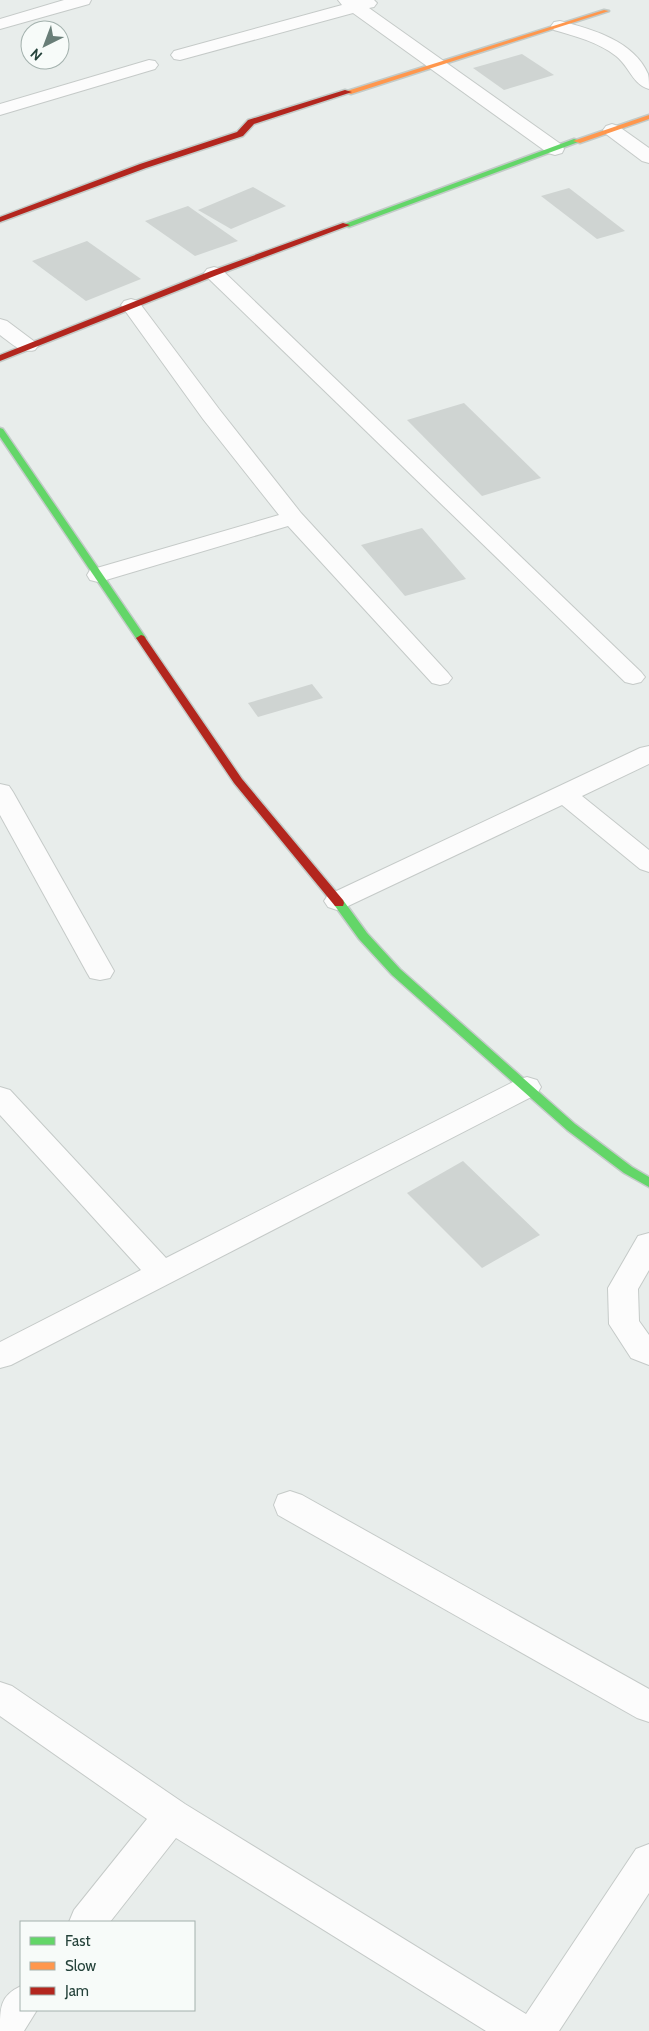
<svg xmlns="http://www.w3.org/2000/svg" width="649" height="2031" font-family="Cabin,sans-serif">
<rect width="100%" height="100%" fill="#e8edeb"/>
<!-- building -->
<g fill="#cfd4d2">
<polygon points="522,54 554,75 504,90 473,68"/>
<polygon points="253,187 286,206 231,229 198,210"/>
<polygon points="569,188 625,231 597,239 541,196"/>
<polygon points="188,206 238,241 195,256 145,221"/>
<polygon points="87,241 141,279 86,301 32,261"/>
<polygon points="464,403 541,478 482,496 407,420"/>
<polygon points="422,528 466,579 405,596 361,545"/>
<polygon points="312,684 323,698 258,717 248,703"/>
<polygon points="463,1161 540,1235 482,1268 407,1193"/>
</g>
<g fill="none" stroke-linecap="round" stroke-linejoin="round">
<defs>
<polygon id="lane" points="214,267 221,269 641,672 645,677 641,682 633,684 625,682 207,277 204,273 207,269"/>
<g id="street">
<polygon points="64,0 91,0 89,4 0,29 0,19"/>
<polygon points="338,0 374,0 377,3 374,7 369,8 562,145 564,149 562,153 555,155 548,153 353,13 180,60 174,59 171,55 174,51 342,5"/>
<path d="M560,21C592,29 634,41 648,74C649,78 649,85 649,89C633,85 629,66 616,56C598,42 575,36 554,30L551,26L554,22Z"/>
<polygon points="149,60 155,61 158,65 155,69 0,115 0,104"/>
<polygon points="612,124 618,126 649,148 649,163 642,161 606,134 603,130 606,126"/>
<polygon points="131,299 138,301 219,409 301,513 448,673 452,678 448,683 440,685 432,683 288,526 106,580 98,582 90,580 87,575 90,570 279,515 203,419 121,305 124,301"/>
<path d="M0,319L7,321L35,342L38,346L35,350C21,354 11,343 0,335Z"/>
<polygon points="649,746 649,764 582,796 649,850 649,872 640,869 562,805 346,907 337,910 328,907 324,901 328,895 640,748"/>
<polygon points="0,784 9,786 13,792 114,971 110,978 100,980 90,978 86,971 0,815"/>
<polygon points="527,1077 537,1080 541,1087 537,1094 11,1365 0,1368 0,1342 141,1270 0,1115 0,1087 10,1090 166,1258 517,1080"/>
<polygon points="649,1233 649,1270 638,1289 639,1321 649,1335 649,1365 631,1358 609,1324 608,1288 638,1236"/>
<polygon points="290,1491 302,1495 649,1689 649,1722 637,1718 278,1515 274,1505 278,1495"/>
<polygon points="0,1682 12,1686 185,1804 526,2014 636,1849 649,1844 649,1893 559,2031 486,2031 176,1838 110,1922 69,1922 74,1910 147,1819 0,1716"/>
<path d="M21,1986V2010H37L24,2031H0C0,2007 0,1996 21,1986Z"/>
</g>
<g id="fast">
<polygon points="574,139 581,141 349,227 342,225"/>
<polygon points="0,428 3,429 146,638 144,640 138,640 136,638 0,437"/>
<polygon points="339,899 343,900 367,933 400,969 575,1124 632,1167 649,1177 649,1187 624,1173 567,1130 392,975 359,939 335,906 334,903"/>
</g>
<g id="slow">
<polygon points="604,10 609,11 351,94 344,92"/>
<polygon points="649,115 649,119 580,143 573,141"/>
</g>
<g id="jam">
<polygon points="345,90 352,92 254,124 243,136 146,168 0,222 0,217 140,164 237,132 248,120"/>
<polygon points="343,223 350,225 217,275 0,361 0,355 211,271"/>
<polygon points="141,635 144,636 242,779 343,900 344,903 343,906 335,906 234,783 136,638"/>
</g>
</defs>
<!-- lane casing -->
<use href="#lane" stroke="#c5cac8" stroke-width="2"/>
<!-- street casing -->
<use href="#street" stroke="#c5cac8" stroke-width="2"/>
<!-- fast casing -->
<use href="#fast" stroke="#c3cbc8" stroke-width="3"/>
<!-- slow casing -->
<use href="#slow" stroke="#c3cbc8" stroke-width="3"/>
<!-- jam casing -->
<use href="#jam" stroke="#c3cbc8" stroke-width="3"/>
<!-- lane -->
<use href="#lane" fill="#fcfcfc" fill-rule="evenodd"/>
<!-- street -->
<use href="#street" fill="#fcfcfc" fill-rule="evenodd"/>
<!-- fast -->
<use href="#fast" fill="#63d668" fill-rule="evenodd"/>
<!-- slow -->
<use href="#slow" fill="#ff974d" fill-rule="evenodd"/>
<!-- jam -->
<use href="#jam" fill="#b3261e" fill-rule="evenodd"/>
</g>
<!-- legend -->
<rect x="20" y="1921" width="175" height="90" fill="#f7fbf9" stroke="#a3b1ad"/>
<rect x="30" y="1937" width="25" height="8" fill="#63d668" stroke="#a3b1ad"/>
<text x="65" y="1946" font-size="15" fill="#24423a">Fast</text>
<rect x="30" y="1962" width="25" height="8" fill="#ff974d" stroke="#a3b1ad"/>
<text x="65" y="1971" font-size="15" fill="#24423a">Slow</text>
<rect x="30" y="1987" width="25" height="8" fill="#b3261e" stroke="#a3b1ad"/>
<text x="65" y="1996" font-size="15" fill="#24423a">Jam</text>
<!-- north arrow -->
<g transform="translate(45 45) rotate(222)"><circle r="24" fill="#f7fbf9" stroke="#a3b1ad"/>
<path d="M0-4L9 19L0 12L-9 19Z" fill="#697e78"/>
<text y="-8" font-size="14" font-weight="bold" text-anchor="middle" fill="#24423a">N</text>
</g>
</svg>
